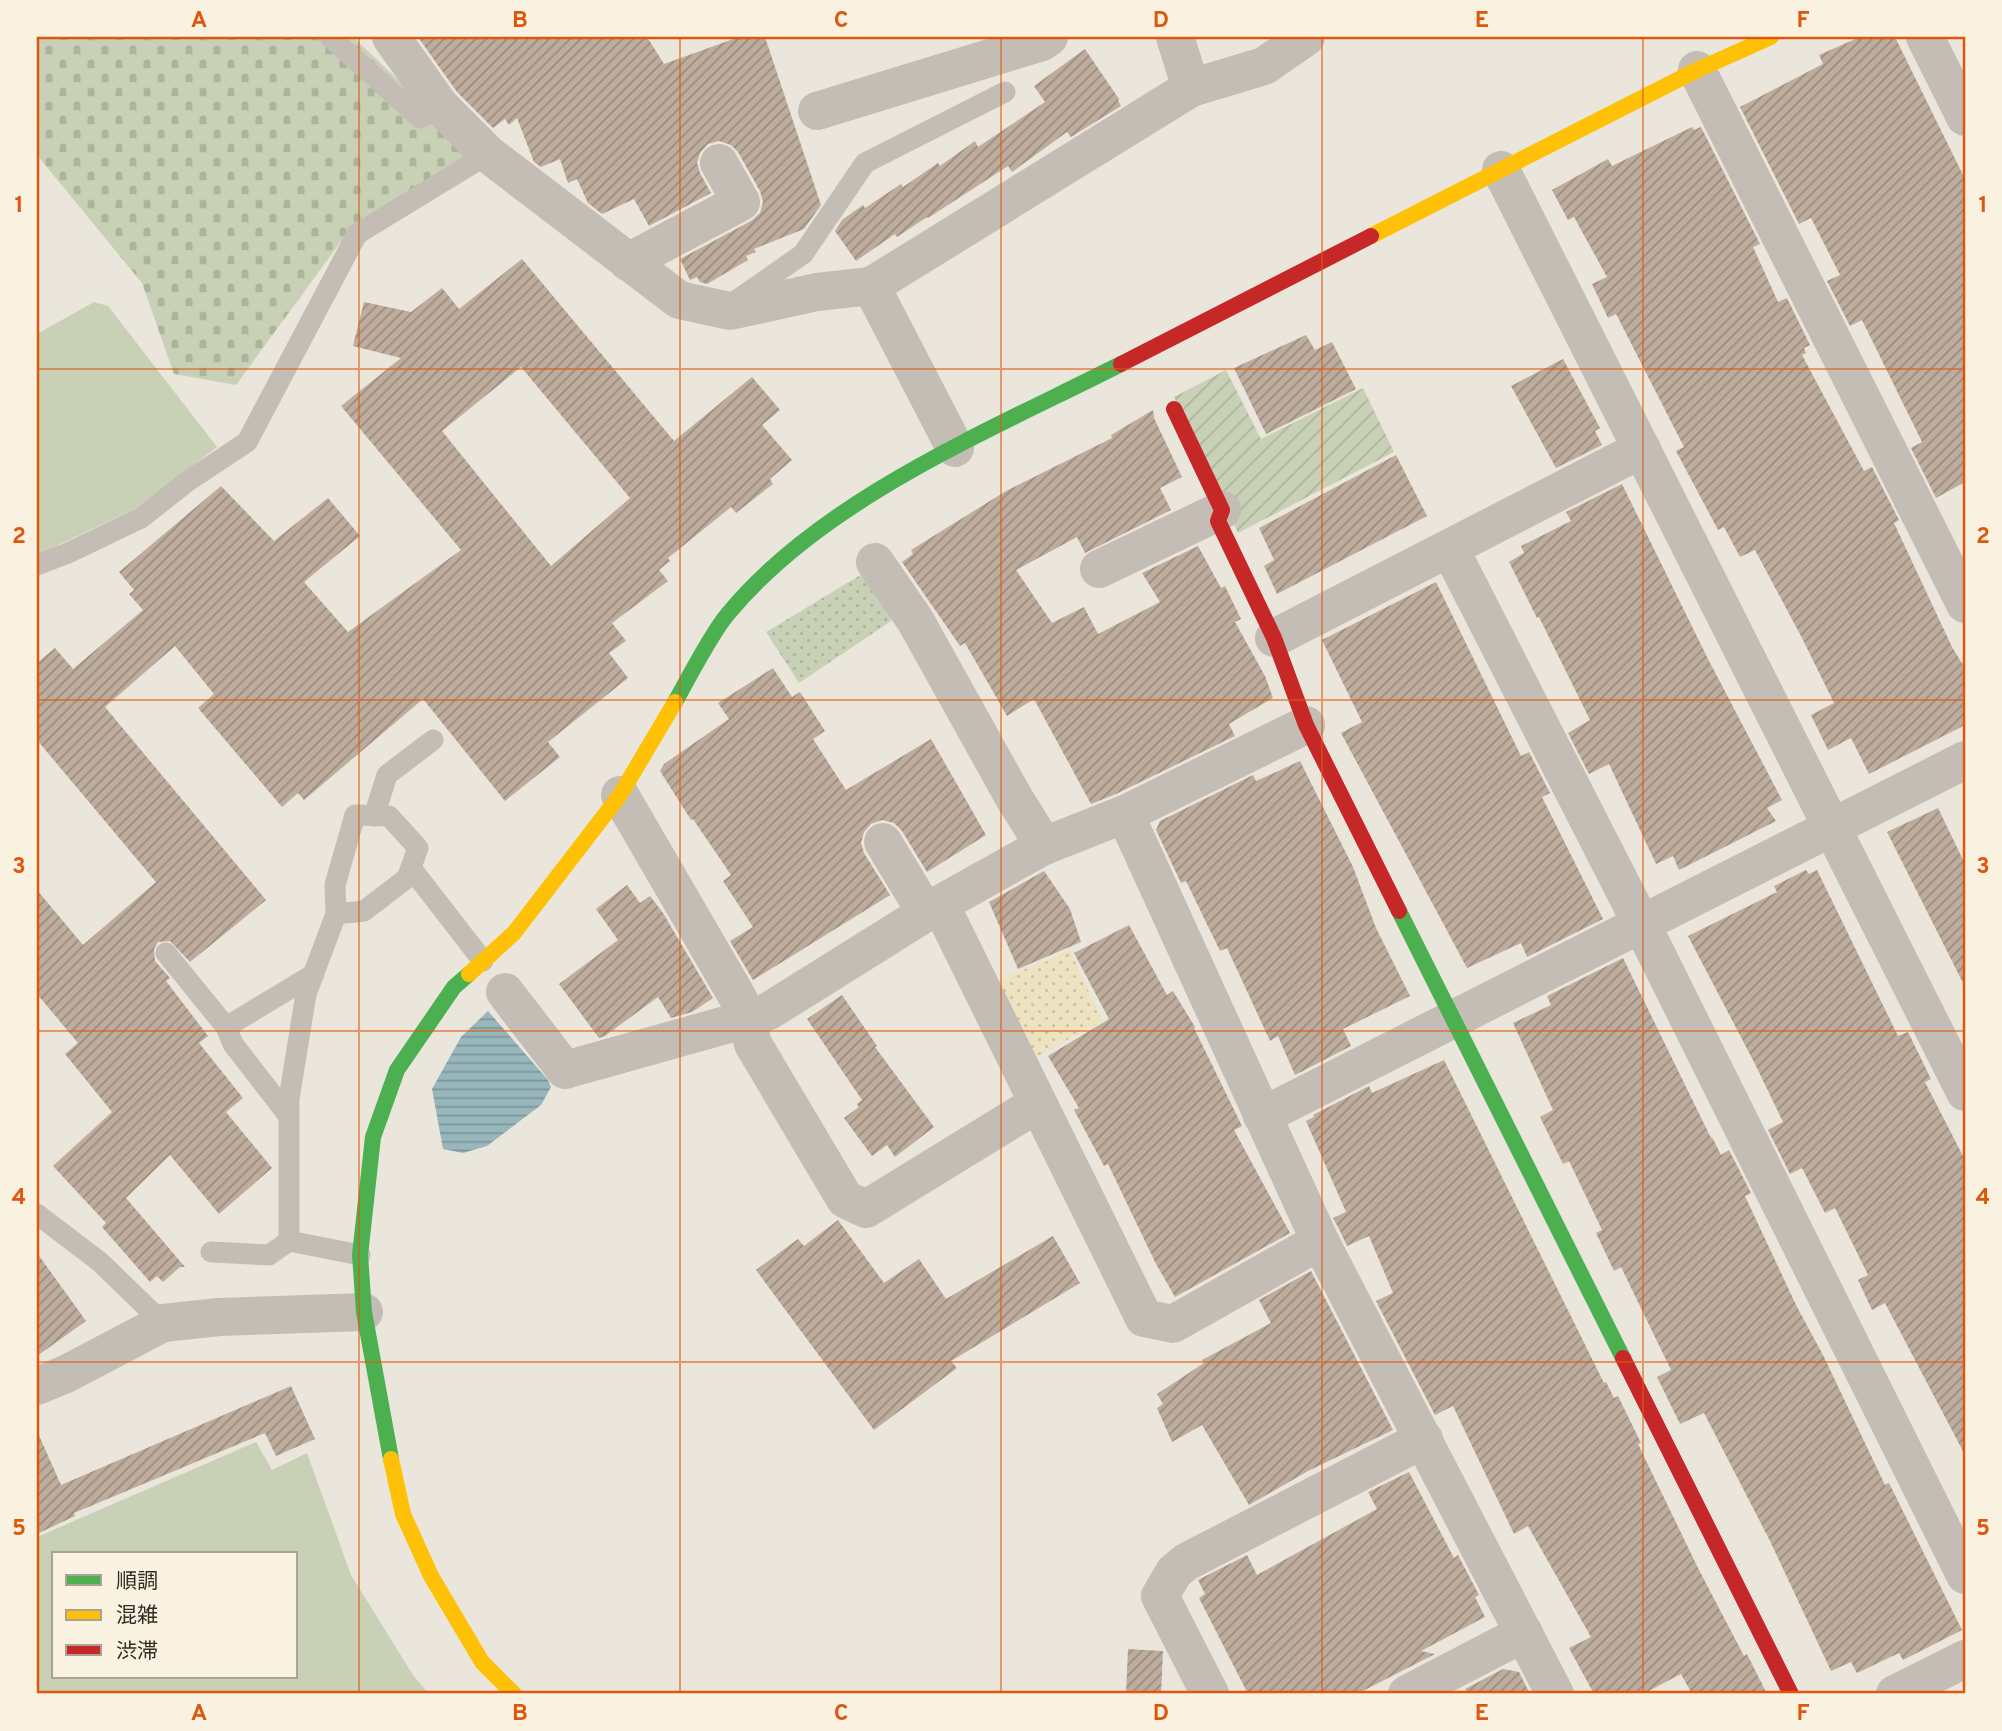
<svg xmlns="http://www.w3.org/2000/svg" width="2002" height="1731" font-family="Overpass,'Noto Sans JP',sans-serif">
<defs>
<pattern id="grass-dots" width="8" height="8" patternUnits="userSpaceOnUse" patternTransform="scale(1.75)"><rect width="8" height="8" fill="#c8d1b5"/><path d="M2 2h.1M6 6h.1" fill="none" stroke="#acb49c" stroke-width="1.8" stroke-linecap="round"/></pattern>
<pattern id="sand-dots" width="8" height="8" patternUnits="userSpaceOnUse" patternTransform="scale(1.75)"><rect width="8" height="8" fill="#ede3c0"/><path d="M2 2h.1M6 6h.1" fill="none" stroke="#ccc3a5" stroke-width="1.8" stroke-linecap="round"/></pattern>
<pattern id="cemetery-stones" width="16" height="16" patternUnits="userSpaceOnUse" patternTransform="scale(1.75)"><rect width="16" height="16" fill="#c8d1b5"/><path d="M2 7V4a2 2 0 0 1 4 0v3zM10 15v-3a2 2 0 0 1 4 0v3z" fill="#acb49c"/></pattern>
<pattern id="garden-furrows" width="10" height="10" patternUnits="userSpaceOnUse" patternTransform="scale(1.75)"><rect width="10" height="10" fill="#c8d1b5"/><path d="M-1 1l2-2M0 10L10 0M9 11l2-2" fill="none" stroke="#acb49c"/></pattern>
<pattern id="water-rules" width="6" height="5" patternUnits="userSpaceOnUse" patternTransform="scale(1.75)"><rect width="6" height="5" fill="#98b7bc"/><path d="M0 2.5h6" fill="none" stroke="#7d9599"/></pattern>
<pattern id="building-hatch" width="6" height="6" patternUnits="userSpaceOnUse" patternTransform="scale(1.75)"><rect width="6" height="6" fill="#beac9d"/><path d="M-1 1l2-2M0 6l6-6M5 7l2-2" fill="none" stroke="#9b8c80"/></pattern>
</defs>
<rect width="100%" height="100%" fill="#ebe6db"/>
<!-- grass -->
<polygon fill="url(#grass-dots)" points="867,571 897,617 799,683 766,632"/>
<!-- sand -->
<polygon fill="url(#sand-dots)" points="1070,950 1102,1021 1027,1062 988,985"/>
<!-- cemetery -->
<polygon fill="url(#cemetery-stones)" points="37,37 353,37 474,152 350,229 236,385 174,374 142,283 37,155"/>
<!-- garden -->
<polygon fill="url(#garden-furrows)" points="1226,370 1261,439 1363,388 1394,452 1238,533 1174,397"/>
<!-- pitch -->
<g fill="#c8d1b5" fill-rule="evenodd">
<polygon points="94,302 108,306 217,447 135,509 37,555 37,334"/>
<path d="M256,1442L272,1470L307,1453L351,1575L413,1675L429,1694H37V1537ZM54,1554H296V1677H54Z"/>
</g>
<!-- water -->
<polygon fill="url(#water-rules)" points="488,1011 548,1080 551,1087 541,1105 487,1146 463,1153 443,1149 432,1089 461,1037"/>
<!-- building -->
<g fill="url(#building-hatch)" fill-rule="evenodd">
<polygon points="418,37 647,37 664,64 739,37 765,37 821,205 804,229 754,249 756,252 746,256 748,260 707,284 700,282 697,277 690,280 680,259 751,221 760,213 763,202 760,191 738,152 731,145 719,141 708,144 700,153 697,163 700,173 711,193 649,226 634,199 602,214 588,203 577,179 568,183 560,159 541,167 534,162 517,118 509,125 505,119 493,128 457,92"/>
<polygon points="1860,37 1895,37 1965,179 1965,482 1936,498 1911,448 1922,442 1862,320 1850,326 1827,281 1840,275 1811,218 1799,224 1740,107 1823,64 1819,55"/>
<polygon points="1085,49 1119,99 1118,100 1121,106 1071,137 1067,132 1012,172 1008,166 928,218 927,217 897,237 895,234 856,261 835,231 842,220 863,205 865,208 901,184 903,187 938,163 940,166 975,141 978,147 1045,102 1034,86"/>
<polygon points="1692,127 1694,130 1701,127 1760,244 1753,247 1778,302 1787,298 1810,345 1804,348 1806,353 1802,355 1864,471 1872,467 1899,520 1894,523 1952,647 1965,668 1965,725 1869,774 1851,738 1828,750 1811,715 1834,703 1802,638 1755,550 1740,557 1724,527 1718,530 1676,451 1684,447 1616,314 1608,318 1592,284 1607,277 1574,217 1568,220 1552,190 1608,159 1612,166"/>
<path d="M522,259L674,441L752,377L780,410L762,425L792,460L770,479L773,484L736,513L731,507L668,558L670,561L659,570L668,581L612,623L626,641L609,653L628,678L548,742L560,757L505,801L423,699L304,800L298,793L282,807L198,708L214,694L175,646L105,707L266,900L190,962L170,941L158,942L154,949L155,961L170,978L166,981L208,1036L199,1043L243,1098L226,1112L272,1168L219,1214L170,1155L126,1198L185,1267H180L163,1282L157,1276L150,1282L102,1227L106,1223L53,1166L112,1112L65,1054L78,1043L37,994V890L83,945L156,882L37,740V663L55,648L73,669L143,610L129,594L134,590L119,572L221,486L274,541L328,498L360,536L304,582L348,632L461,550L341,406L401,358L353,346L364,302L411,312L442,288L459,309ZM521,367L630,498L551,566L442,431Z"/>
<polygon points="1306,335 1315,350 1332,342 1356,389 1266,434 1234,368"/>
<polygon points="1563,359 1600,428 1595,431 1602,445 1556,468 1511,386"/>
<polygon points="1153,410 1154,418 1182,477 1160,488 1171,510 1085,553 1077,537 1016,570 1052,623 1084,607 1098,634 1160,602 1142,573 1198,546 1221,588 1225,586 1241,619 1235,622 1265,676 1273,698 1229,724 1235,736 1116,794 1091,804 1034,699 1007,716 965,643 960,646 902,562 913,554 911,550 1006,491 1112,438 1111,435"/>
<polygon points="1396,455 1427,516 1277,594 1264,566 1274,560 1259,528"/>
<polygon points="1622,484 1708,659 1782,800 1767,808 1776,821 1679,870 1673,856 1656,864 1609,764 1589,774 1568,733 1590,720 1539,617 1537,618 1509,562 1524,553 1521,546 1571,521 1566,512"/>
<polygon points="1436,582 1521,756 1529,752 1550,793 1542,797 1603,919 1527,957 1521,943 1467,968 1341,733 1362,722 1322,640"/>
<polygon points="773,668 792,697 800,692 825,731 813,739 846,790 931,739 986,835 927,872 902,831 894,823 882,820 871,824 864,832 861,843 864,853 890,895 753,980 730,941 753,927 723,881 731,875 693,819 691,820 660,771 664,764 729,719 718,703"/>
<polygon points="1300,761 1353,867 1376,928 1410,996 1343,1029 1351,1046 1295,1075 1278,1036 1270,1041 1227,948 1220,951 1186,881 1181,883 1156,830 1160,821 1253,775 1256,781"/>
<polygon points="1938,808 1965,864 1965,987 1887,832"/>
<polygon points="1806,870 1809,874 1817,870 1898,1036 1908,1032 1931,1079 1925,1082 1965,1160 1965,1455 1885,1303 1872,1310 1858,1280 1868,1275 1835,1208 1825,1213 1802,1168 1790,1174 1768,1130 1783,1122 1755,1064 1688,936 1777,892 1774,886"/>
<polygon points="1044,871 1070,909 1081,942 1018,969 989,902"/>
<polygon points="627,885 640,903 650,896 663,913 713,998 692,1012 671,1018 658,997 605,1036 599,1038 559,984 618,940 596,909"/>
<polygon points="1129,925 1167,995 1173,991 1195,1027 1194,1028 1242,1126 1234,1130 1290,1233 1175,1297 1156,1264 1108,1164 1104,1166 1074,1110 1079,1108 1048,1056 1109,1019 1074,953"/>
<polygon points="1623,958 1711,1138 1712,1137 1721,1155 1729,1150 1751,1193 1745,1196 1797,1307 1823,1355 1885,1485 1889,1483 1962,1630 1903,1660 1899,1653 1857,1673 1851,1662 1831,1671 1770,1541 1704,1413 1680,1424 1657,1377 1671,1370 1621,1267 1614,1271 1596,1233 1602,1230 1569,1161 1563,1164 1540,1117 1553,1110 1513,1023 1551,1005 1547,996"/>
<polygon points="842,995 877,1046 875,1047 934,1127 895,1157 887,1145 872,1156 844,1118 859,1107 857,1104 862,1100 807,1019"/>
<polygon points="1444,1060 1604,1383 1606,1382 1614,1398 1618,1396 1641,1443 1638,1444 1698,1568 1744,1656 1747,1654 1767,1694 1692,1694 1681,1674 1643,1694 1594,1694 1569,1648 1591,1637 1528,1526 1514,1534 1453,1406 1435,1415 1376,1301 1393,1293 1369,1236 1347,1246 1340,1231 1333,1218 1346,1212 1306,1121 1314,1117 1313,1115 1369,1086 1372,1093"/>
<polygon points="838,1220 884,1283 919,1259 946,1299 1053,1236 1080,1283 951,1361 957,1368 874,1430 756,1270 798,1239 804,1246"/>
<polygon points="37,1253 86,1321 37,1356"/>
<polygon points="1311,1271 1393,1430 1308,1471 1249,1505 1202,1425 1172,1442 1157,1408 1163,1404 1157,1394 1204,1363 1202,1360 1271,1323 1259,1300"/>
<polygon points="291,1386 315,1439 276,1456 265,1433 74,1513 75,1516 37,1534 37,1431 61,1485"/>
<polygon points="1409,1472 1454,1558 1458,1555 1479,1595 1475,1597 1485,1617 1421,1651 1435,1654 1357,1694 1248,1694 1199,1598 1205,1594 1198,1580 1247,1555 1257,1575 1377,1509 1368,1492"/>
<polygon points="1128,1649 1163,1651 1161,1694 1126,1694"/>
<polygon points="1503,1669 1519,1672 1530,1694 1468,1694 1465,1689"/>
</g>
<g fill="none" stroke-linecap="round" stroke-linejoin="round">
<!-- lane -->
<g stroke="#c3bdb5" stroke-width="21">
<polyline points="330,37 420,118 440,106"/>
<polyline points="737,300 803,254 865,163 1005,92"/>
<polyline points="37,565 68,553 141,518 188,481 247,442 357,234 488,154"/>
<polyline points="374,816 387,775 433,740"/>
<polyline points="411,868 483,961"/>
<polyline points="336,914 335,885 355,815 389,816 418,848 407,878 364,911 336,914 306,994 289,1099 289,1241 360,1255"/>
<polyline points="166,953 226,1027"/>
<polyline points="288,1115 233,1044 226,1027 314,974"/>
<polyline points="37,1214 100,1262 163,1323"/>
<polyline points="211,1252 269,1255 289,1241"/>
</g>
<!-- street -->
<g stroke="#c3bdb5" stroke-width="38">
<polyline points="391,37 440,106 488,154 679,300 730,311 817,292 871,286 955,448"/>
<polyline points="1175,37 1191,88"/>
<polyline points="1925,37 1965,117"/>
<polyline points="1697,70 1965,604"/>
<polyline points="817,111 1042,42 1049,37"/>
<polyline points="1501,170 1965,1092"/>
<polyline points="628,262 741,202 719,163"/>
<polyline points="871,286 1191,88 1264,66 1306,37"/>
<polyline points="1450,549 1642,925 1965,1575"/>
<polyline points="875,562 915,620 1013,796 1044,846"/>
<polyline points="1099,569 1222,510"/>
<polyline points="1274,638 1642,449"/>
<polyline points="620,795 738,998 747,1019 753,1044 845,1199 866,1209 1037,1104"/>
<polyline points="1125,814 1320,1241 1555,1694"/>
<polyline points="883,842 926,913"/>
<polyline points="940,904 1144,1318 1173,1324 1320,1241"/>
<polyline points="505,992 565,1070 747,1019 769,1011 940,904 1044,846 1125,814 1306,725"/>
<polyline points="1262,1116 1965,760"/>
<polyline points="37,1386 66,1374 163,1323 219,1317 364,1312"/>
<polyline points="1210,1694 1160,1596 1174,1572 1186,1562 1424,1439"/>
<polyline points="1407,1694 1524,1633"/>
<polyline points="1895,1694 1965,1659"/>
</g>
<!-- fast -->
<g stroke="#4caf50" stroke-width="16">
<path d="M675,702C690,676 709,637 727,615C822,499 989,431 1121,364"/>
<polyline points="1399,911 1623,1358"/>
<polyline points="391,1459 364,1312 360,1255 373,1137 397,1070 454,987 469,974"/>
</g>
<!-- slow -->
<g stroke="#ffc107" stroke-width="16">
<polyline points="1371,236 1697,70 1771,37"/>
<polyline points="469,974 514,933 620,795 675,702"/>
<polyline points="391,1459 403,1514 431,1576 482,1662 514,1694"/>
</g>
<!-- jam -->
<g stroke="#c62828" stroke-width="16">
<polyline points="1121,364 1371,236"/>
<polyline points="1174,409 1222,510 1218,521 1274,638 1306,725 1399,911"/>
<polyline points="1623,1358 1791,1694"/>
</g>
</g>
<!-- grid -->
<path fill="none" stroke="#df570d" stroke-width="2" stroke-opacity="0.55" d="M359,37V1694M680,37V1694M1001,37V1694M1322,37V1694M1643,37V1694M37,369H1965M37,700H1965M37,1031H1965M37,1362H1965"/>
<!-- border -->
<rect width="2002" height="1731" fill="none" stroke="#f9f2e1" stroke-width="77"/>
<!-- legend -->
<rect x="52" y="1552" width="245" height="126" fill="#f9f2e1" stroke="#aaa295" stroke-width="2"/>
<rect x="66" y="1575" width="35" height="10" fill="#4caf50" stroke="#aaa295" stroke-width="2"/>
<text x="116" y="1588" font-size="21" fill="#332b24">順調</text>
<rect x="66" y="1610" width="35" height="10" fill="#ffc107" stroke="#aaa295" stroke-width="2"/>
<text x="116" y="1622" font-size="21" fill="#332b24">混雑</text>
<rect x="66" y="1645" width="35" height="10" fill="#c62828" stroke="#aaa295" stroke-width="2"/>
<text x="116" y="1658" font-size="21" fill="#332b24">渋滞</text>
<rect x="38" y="38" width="1926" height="1654" fill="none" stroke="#df570d" stroke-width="2.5"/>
<g font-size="23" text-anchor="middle" font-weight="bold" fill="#df570d">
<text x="199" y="27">A</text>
<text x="520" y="27">B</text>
<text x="841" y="27">C</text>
<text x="1161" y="27">D</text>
<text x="1482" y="27">E</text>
<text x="1803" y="27">F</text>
<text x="19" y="212">1</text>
<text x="1983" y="212">1</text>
<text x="19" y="543">2</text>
<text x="1983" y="543">2</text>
<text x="19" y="873">3</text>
<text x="1983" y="873">3</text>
<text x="19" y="1204">4</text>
<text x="1983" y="1204">4</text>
<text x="19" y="1535">5</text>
<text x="1983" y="1535">5</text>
<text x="199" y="1720">A</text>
<text x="520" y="1720">B</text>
<text x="841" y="1720">C</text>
<text x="1161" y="1720">D</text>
<text x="1482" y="1720">E</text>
<text x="1803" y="1720">F</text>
</g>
</svg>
